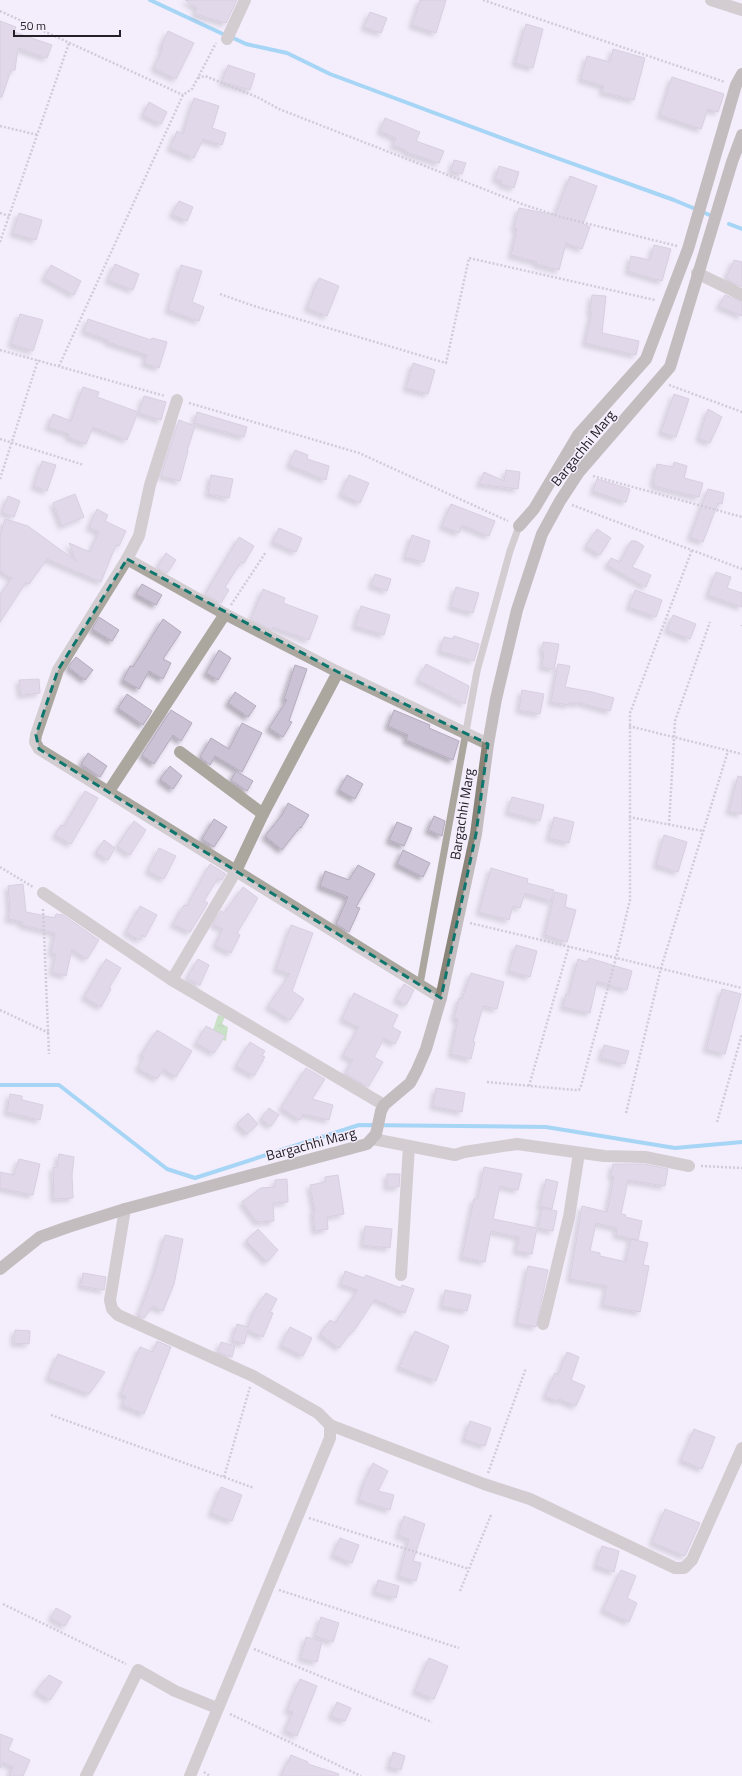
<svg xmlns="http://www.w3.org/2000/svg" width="742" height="1776" font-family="'Titillium Web',sans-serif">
<defs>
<pattern id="grass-tufts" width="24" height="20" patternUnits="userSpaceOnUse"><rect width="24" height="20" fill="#95d287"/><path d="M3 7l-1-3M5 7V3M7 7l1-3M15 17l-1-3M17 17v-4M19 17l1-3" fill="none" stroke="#80b475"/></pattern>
<filter id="shadow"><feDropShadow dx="-3.5" dy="3.5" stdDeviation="2" flood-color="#0004"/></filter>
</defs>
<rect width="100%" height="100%" fill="#f4edfc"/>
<!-- grass -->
<polygon fill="url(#grass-tufts)" points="218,1015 225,1017 222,1024 228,1027 226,1041 211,1036"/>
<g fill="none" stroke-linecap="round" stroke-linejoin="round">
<!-- stream -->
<g stroke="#47b9ee" stroke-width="4">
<polyline points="150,0 225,35"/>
<polyline points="231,37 246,44 287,53 330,74 526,147 674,200 712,216"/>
<polyline points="729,224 742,229"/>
<polyline points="0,1085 59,1085 167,1169 195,1178 359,1125 546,1127 675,1148 742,1142"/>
</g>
</g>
<!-- building -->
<g fill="#cbc2d5" stroke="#b4abbd" filter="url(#shadow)">
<polygon points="185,0 237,0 226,23 195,14 197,8"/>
<polygon points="420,0 446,0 436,33 412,25"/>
<polygon points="370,12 387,18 381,33 364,27"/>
<polygon points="0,21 16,27 14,32 52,45 47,58 18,48 15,70 11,70 2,97 0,97"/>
<polygon points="526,24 543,29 533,68 515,63"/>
<polygon points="168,31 194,43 176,79 154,68 163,48 161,47"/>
<polygon points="613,49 645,58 634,100 602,92 604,86 581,79 587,56 610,62"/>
<polygon points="228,65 255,74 250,90 222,82"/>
<polygon points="672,77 724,94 718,112 708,109 701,129 660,115"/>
<polygon points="194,98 219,106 212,128 226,133 222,145 203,139 194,158 170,148 177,131 183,134"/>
<polygon points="149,102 167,112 161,124 143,115"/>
<polygon points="385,118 420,132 416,141 444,151 439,163 406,152 406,150 393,145 396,138 380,131"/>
<polygon points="454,160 466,163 462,174 451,171"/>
<polygon points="499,166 519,172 514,188 501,184 502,181 495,179"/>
<polygon points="570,176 597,186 583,224 590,227 582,249 566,243 559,270 536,264 537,262 511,255 517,229 514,228 519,208 555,215"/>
<polygon points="179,201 193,207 187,221 172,214"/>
<polygon points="19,213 42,220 36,240 13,233"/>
<polygon points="654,245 671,249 662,281 628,271 631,256 650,260"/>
<polygon points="734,260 742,262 742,287 726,278"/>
<polygon points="115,264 139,274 133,290 108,280"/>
<polygon points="51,265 81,281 74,295 44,278"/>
<polygon points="181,265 202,271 192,302 204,307 199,321 168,310"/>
<polygon points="319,278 339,286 327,316 307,308"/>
<polygon points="592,295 606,296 602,333 639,341 636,355 585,343 592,312 590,312"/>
<polygon points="725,295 742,302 742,316 719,306"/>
<polygon points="20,314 43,320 33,351 11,344"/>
<polygon points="88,319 151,340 152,338 167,342 159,368 144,363 147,355 108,342 108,340 84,331"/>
<polygon points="413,363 435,370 428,394 406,388"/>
<polygon points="83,387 99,392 97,397 138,412 127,440 93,427 86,444 68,437 69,434 48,427 53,414 71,421"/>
<polygon points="674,394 689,399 676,437 661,432"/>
<polygon points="144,396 166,402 161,420 139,413"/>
<polygon points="708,409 722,417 710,443 699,438"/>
<polygon points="197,412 247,427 244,437 194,423"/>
<polygon points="179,420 195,426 187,451 188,451 180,481 161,476"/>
<polygon points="295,450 308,455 307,459 329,466 326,480 289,465"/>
<polygon points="42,461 56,465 47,491 34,486"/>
<polygon points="674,462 687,466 684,478 703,483 699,497 654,486 655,483 653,483 657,464 673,467"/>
<polygon points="506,470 520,472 518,489 479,484 484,472 504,481"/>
<polygon points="211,475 233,479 229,498 208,494"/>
<polygon points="349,475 369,483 360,503 341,494"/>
<polygon points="597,479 630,489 626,502 593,491"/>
<polygon points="708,489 724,493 722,504 718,503 703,542 690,537"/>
<polygon points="75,494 84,517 62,526 53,503"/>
<polygon points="8,496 20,501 14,517 2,512"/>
<polygon points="451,504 495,521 489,536 462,525 459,533 442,526"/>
<polygon points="97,509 108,515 105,521 126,531 119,546 116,545 101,582 47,559 29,584 26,582 0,622 0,595 12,578 0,571 0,536 5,519 28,526 76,561 69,543 90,552 99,532 89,527"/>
<polygon points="279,528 302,538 296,552 273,542"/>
<polygon points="597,529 611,538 600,555 586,546"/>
<polygon points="412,535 430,541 424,562 405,557"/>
<polygon points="239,537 254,546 244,563 241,562 225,587 229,590 221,603 205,594"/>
<polygon points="631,541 636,541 644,546 632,567 651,575 646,587 607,565 611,558 620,562"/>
<polygon points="166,553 176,560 167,573 157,567"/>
<polygon points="716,572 731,577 727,588 742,593 742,607 708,595"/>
<polygon points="375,574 391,579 387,591 371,585"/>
<polygon points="142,584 162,595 156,605 136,594"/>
<polygon points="456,587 479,593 473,613 451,607"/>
<polygon points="263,589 285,598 283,603 318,616 309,640 273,627 272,630 251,619"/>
<polygon points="635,590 662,600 656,617 629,607"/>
<polygon points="361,606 390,615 384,635 355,626"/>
<polygon points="673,615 696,624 690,639 667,630"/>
<polygon points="99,617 119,630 112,641 92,629"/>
<polygon points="163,619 181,632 163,659 171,663 163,679 149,671 139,689 123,680 130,666 133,667"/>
<polygon points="454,636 479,644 474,661 440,651 444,637 453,639"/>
<polygon points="543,642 559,644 554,669 542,667 544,653 542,652"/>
<polygon points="219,650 231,658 218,680 206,673"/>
<polygon points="76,657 93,670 85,680 68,667"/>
<polygon points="426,664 469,686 465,704 418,680"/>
<polygon points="558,664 570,666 565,687 592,692 614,698 610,711 578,702 578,704 569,702 569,705 551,702"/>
<polygon points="295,665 307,669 289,721 292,722 283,737 269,728 287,700 284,699"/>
<polygon points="39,679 40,693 21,695 19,680"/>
<polygon points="522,690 544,694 540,714 519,710"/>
<polygon points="235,692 256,706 248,717 228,703"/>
<polygon points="127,694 152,711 143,725 118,708"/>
<polygon points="171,710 192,723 181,741 173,735 154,764 142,755"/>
<polygon points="394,710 430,725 429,728 459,741 453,760 406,740 408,735 388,726"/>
<polygon points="242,723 262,733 242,772 215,756 210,765 200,757 211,738 229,749"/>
<polygon points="88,753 107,766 100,777 81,764"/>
<polygon points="170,766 182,776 173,789 160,779"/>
<polygon points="236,771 253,781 247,791 231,780"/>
<polygon points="347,775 363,784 355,799 339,790"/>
<polygon points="738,776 742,777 742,814 729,811"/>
<polygon points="85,791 98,798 71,844 55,835 61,825 64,826"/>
<polygon points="512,797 544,805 540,821 508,812"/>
<polygon points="288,803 309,815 301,828 300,827 282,850 265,836 282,815"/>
<polygon points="434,816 445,821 442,836 428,830"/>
<polygon points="554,817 574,822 569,843 549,838"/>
<polygon points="214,819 227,827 214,847 202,839"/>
<polygon points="134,821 146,830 130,855 117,846"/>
<polygon points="397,822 412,828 404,846 389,840"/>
<polygon points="664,835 687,842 678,872 656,865"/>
<polygon points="104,840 115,848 108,860 96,852"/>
<polygon points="159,848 176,856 164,879 148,871"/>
<polygon points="403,850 430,863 423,877 397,864"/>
<polygon points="210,864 226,874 222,880 218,878 204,901 208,903 190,932 173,924 184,905 187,906"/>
<polygon points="358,865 375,874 356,907 360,908 349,932 336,924 348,897 320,886 325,871 349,880"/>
<polygon points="491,868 528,879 527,883 554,890 551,901 525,893 520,908 513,906 509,920 479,912"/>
<polygon points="23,884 26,912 55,918 56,914 63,915 99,940 87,959 72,949 66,976 52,972 56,954 51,953 55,933 22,925 23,922 8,919 10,909 8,886"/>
<polygon points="243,887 258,898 237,933 240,935 231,953 215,945 223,929 213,924 221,911 224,913"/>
<polygon points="555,892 567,895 565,907 576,910 567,942 545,935"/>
<polygon points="140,906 157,915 145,937 142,935 140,940 126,932"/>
<polygon points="291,925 313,933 292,991 304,999 290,1020 268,1006 290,974 276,969"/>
<polygon points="516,945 537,951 530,977 509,971"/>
<polygon points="589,958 632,971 627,990 597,981 590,1013 563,1007 566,994 569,994 578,959 587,962"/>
<polygon points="106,959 121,968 109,988 111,989 101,1007 84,997"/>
<polygon points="198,959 209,965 200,985 187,978"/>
<polygon points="471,973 504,982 497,1009 483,1006 473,1042 475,1042 471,1059 451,1054 458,1019 454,1018 459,998 462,999"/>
<polygon points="404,984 414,990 406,1005 396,999"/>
<polygon points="722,989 741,994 725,1054 706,1049"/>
<polygon points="354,993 398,1015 392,1027 401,1032 395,1044 384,1038 374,1057 383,1062 368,1087 345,1073 353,1060 343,1055 359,1027 342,1019"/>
<polygon points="206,1026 225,1036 214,1053 196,1043"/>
<polygon points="157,1030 192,1051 176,1077 164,1069 157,1079 138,1068 144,1057 141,1055"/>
<polygon points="250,1042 265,1051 262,1056 265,1057 254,1076 236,1066"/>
<polygon points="604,1045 629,1051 625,1064 601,1058"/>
<polygon points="306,1068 325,1079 312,1099 333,1105 329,1120 303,1114 300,1120 281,1108"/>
<polygon points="436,1088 465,1093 462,1112 433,1106"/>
<polygon points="10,1094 22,1096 22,1100 43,1105 40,1120 7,1112"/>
<polygon points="269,1108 279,1115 271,1126 261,1119"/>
<polygon points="248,1113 258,1124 247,1134 237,1124"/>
<polygon points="59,1154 74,1157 72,1175 73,1198 54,1199 53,1167 57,1168"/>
<polygon points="19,1159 40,1164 33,1195 0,1188 0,1172 14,1175"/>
<polygon points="613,1164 644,1164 668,1169 665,1186 628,1180 621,1214 626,1215 625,1217 642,1221 638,1240 616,1235 617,1228 596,1223 590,1251 600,1253 600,1256 626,1262 631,1239 648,1243 643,1265 649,1266 640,1312 603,1305 607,1286 570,1279 582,1206 607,1212 614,1177 611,1176"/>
<polygon points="484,1167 522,1174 518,1190 500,1186 493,1219 537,1228 532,1254 516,1251 519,1237 491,1231 485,1262 462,1257 474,1199 478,1199"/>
<polygon points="387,1174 400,1174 399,1187 387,1187"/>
<polygon points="338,1175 344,1214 327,1217 328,1229 315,1231 313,1211 315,1211 310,1185 326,1182 325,1177"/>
<polygon points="287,1179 288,1202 273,1203 274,1221 257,1222 242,1202 261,1188 275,1187 275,1180"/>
<polygon points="546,1179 558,1182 552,1209 540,1206"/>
<polygon points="542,1208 557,1211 553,1231 538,1228"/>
<polygon points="365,1226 392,1229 390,1248 363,1245"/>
<polygon points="258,1229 278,1250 267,1262 246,1241"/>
<polygon points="165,1235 183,1239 174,1284 163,1311 153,1306 144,1318 138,1316 155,1271"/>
<polygon points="528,1266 548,1270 536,1327 517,1323"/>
<polygon points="345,1271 364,1278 366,1275 401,1288 402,1285 414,1289 405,1313 375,1299 353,1332 352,1331 339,1348 320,1334 330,1320 335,1323 358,1290 341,1284"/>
<polygon points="83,1273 106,1277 104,1290 81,1286"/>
<polygon points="445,1290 471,1295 467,1311 442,1306"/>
<polygon points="266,1293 277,1299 270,1312 273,1313 263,1337 248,1330 244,1344 232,1340 237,1324 248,1327 254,1311"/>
<polygon points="290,1327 312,1338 303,1356 281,1345"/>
<polygon points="15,1330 30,1331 29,1344 14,1343"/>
<polygon points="415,1331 449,1346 436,1381 399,1367"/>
<polygon points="157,1341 171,1347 144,1414 122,1405 126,1396 121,1394 140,1347 153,1352"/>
<polygon points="221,1342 235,1346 232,1357 218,1352"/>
<polygon points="567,1352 579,1357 571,1380 585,1386 576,1406 559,1399 557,1401 545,1396 555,1373 558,1375"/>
<polygon points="58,1354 105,1372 89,1394 48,1378"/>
<polygon points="470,1421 491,1428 485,1446 464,1439"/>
<polygon points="694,1429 715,1437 702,1469 681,1460"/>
<polygon points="373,1463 388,1471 378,1491 394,1495 390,1510 359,1500 364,1483"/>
<polygon points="221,1487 242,1495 232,1521 211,1513"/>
<polygon points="665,1509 700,1523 685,1556 652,1542"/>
<polygon points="404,1516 425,1524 413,1561 421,1563 416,1581 399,1576 409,1539 398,1535"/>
<polygon points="340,1538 359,1545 352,1563 333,1555"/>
<polygon points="602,1546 619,1551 614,1572 596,1566"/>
<polygon points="621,1570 636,1576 627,1598 637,1603 629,1622 603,1610"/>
<polygon points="378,1580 399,1586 396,1598 375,1592"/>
<polygon points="56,1608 71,1616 65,1626 51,1618"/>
<polygon points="321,1617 339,1623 333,1642 315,1636"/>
<polygon points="306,1637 322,1641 317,1662 301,1658"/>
<polygon points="429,1658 448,1666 434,1699 415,1691"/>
<polygon points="49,1675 62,1682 50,1700 36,1691"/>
<polygon points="300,1679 317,1686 297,1736 285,1730 293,1712 287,1710"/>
<polygon points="337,1702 351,1708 345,1721 331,1716"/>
<polygon points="0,1734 13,1739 8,1750 30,1760 23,1776 9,1776 13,1767 3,1762 0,1768"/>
<polygon points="393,1752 405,1756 401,1770 389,1767"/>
<polygon points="291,1755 308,1762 308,1764 339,1774 338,1776 281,1776"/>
</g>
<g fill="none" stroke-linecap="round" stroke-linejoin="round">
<!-- path -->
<g stroke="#a6a1ad" stroke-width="2.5" stroke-dasharray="2 2" stroke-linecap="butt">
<polyline points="483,0 725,82"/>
<polyline points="0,11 183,95"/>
<polyline points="198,78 205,76 257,97 279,109 522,204 561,217 677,246"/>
<polyline points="0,126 38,135"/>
<polyline points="0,213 9,216"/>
<polyline points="0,242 69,43"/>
<polyline points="220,294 254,306 446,363 469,258 655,300"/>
<polyline points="0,350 165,396"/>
<polyline points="59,366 183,95 192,89 216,43"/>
<polyline points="669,385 742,412"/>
<polyline points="189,403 359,453 508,521"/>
<polyline points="0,439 84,465"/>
<polyline points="593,476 742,517"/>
<polyline points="0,479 38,360"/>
<polyline points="572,505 742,569"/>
<polyline points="231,605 266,552"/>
<polyline points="742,625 742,626"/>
<polyline points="629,726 742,754"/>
<polyline points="629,817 703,831"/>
<polyline points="669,825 675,721 710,622"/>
<polyline points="0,867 33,887"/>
<polyline points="43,909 49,1054"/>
<polyline points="470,923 742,988"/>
<polyline points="0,1010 49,1033"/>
<polyline points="487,1082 575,1090 579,1090 581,1086 616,958 630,900 630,713 692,550"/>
<polyline points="529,1086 569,946"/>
<polyline points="626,1113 661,968 728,751"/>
<polyline points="717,1122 742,1034"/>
<polyline points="701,1166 742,1168"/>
<polyline points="51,1415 254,1488"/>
<polyline points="488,1473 526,1368"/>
<polyline points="224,1477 250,1387"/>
<polyline points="309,1518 469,1569"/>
<polyline points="279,1590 459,1648"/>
<polyline points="460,1591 491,1515"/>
<polyline points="3,1604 126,1664"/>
<polyline points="254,1649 432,1722"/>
<polyline points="230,1714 361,1776"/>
<polyline points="204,1772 210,1776"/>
</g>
<!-- lane -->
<polyline stroke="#aba79f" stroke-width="7" points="420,984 477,671 510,551 519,526"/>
<!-- street -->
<g stroke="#aba79f" stroke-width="12">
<polyline points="711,0 742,10"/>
<polyline points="227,39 245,0"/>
<polyline points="697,273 742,295"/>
<polyline points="177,400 150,485 139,536 127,559 58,670 36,735 35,742 39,749 441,998"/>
<polyline points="127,559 225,614 338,672 488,744"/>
<polyline points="180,752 263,814"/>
<polyline points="109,791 225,614"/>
<polyline points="43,893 172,980 384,1105"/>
<polyline points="172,980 236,871 263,814 338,672"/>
<polyline points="373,1139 455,1155 464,1152 517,1144 604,1156 645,1157 689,1166"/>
<polyline points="125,1209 110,1300 112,1309 118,1315 253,1376 318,1413 330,1425 330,1438 190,1776"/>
<polyline points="401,1275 409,1146"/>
<polyline points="543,1324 569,1217 579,1153"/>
<polyline points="330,1425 484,1484 530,1499 675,1568 684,1568 692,1560 742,1448"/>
<polyline points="86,1776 138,1670 175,1691 217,1708"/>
</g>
<!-- secondary -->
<g stroke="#8a8478" stroke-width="12">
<polyline points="519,526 534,509 578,435 646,359 688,249 736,85 742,74"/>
<polyline points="0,1269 40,1237 68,1227 125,1209 367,1144 376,1134 381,1111 384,1105 410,1083 417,1070 426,1049 441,998 476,834 488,744 496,699 517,610 542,534 560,501 579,472 670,367 732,162 742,135"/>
</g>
</g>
<!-- marked area -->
<path d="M0 0H742V1776H0ZM127,559L338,672L488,744L476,834L441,998L39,749L36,735L58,670Z" fill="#f4edfc" fill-opacity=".55" fill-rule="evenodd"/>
<path fill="none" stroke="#0f766e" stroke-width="3" stroke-dasharray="8 5" stroke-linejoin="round" d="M127,559L338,672L488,744L476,834L441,998L39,749L36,735L58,670Z"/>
<g text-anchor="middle" stroke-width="3" stroke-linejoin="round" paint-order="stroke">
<!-- street labels -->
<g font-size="14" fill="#242027" stroke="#f4edfc">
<text transform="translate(583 448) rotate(-51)" y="5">Bargachhi Marg</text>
<text transform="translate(462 814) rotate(-81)" y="5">Bargachhi Marg</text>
<text transform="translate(311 1144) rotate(-15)" y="5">Bargachhi Marg</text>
</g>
</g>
<!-- scale -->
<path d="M14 30v6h106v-6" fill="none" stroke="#242027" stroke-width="2"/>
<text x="20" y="30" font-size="12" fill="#242027" stroke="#f4edfc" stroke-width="3" paint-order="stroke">50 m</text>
</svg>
